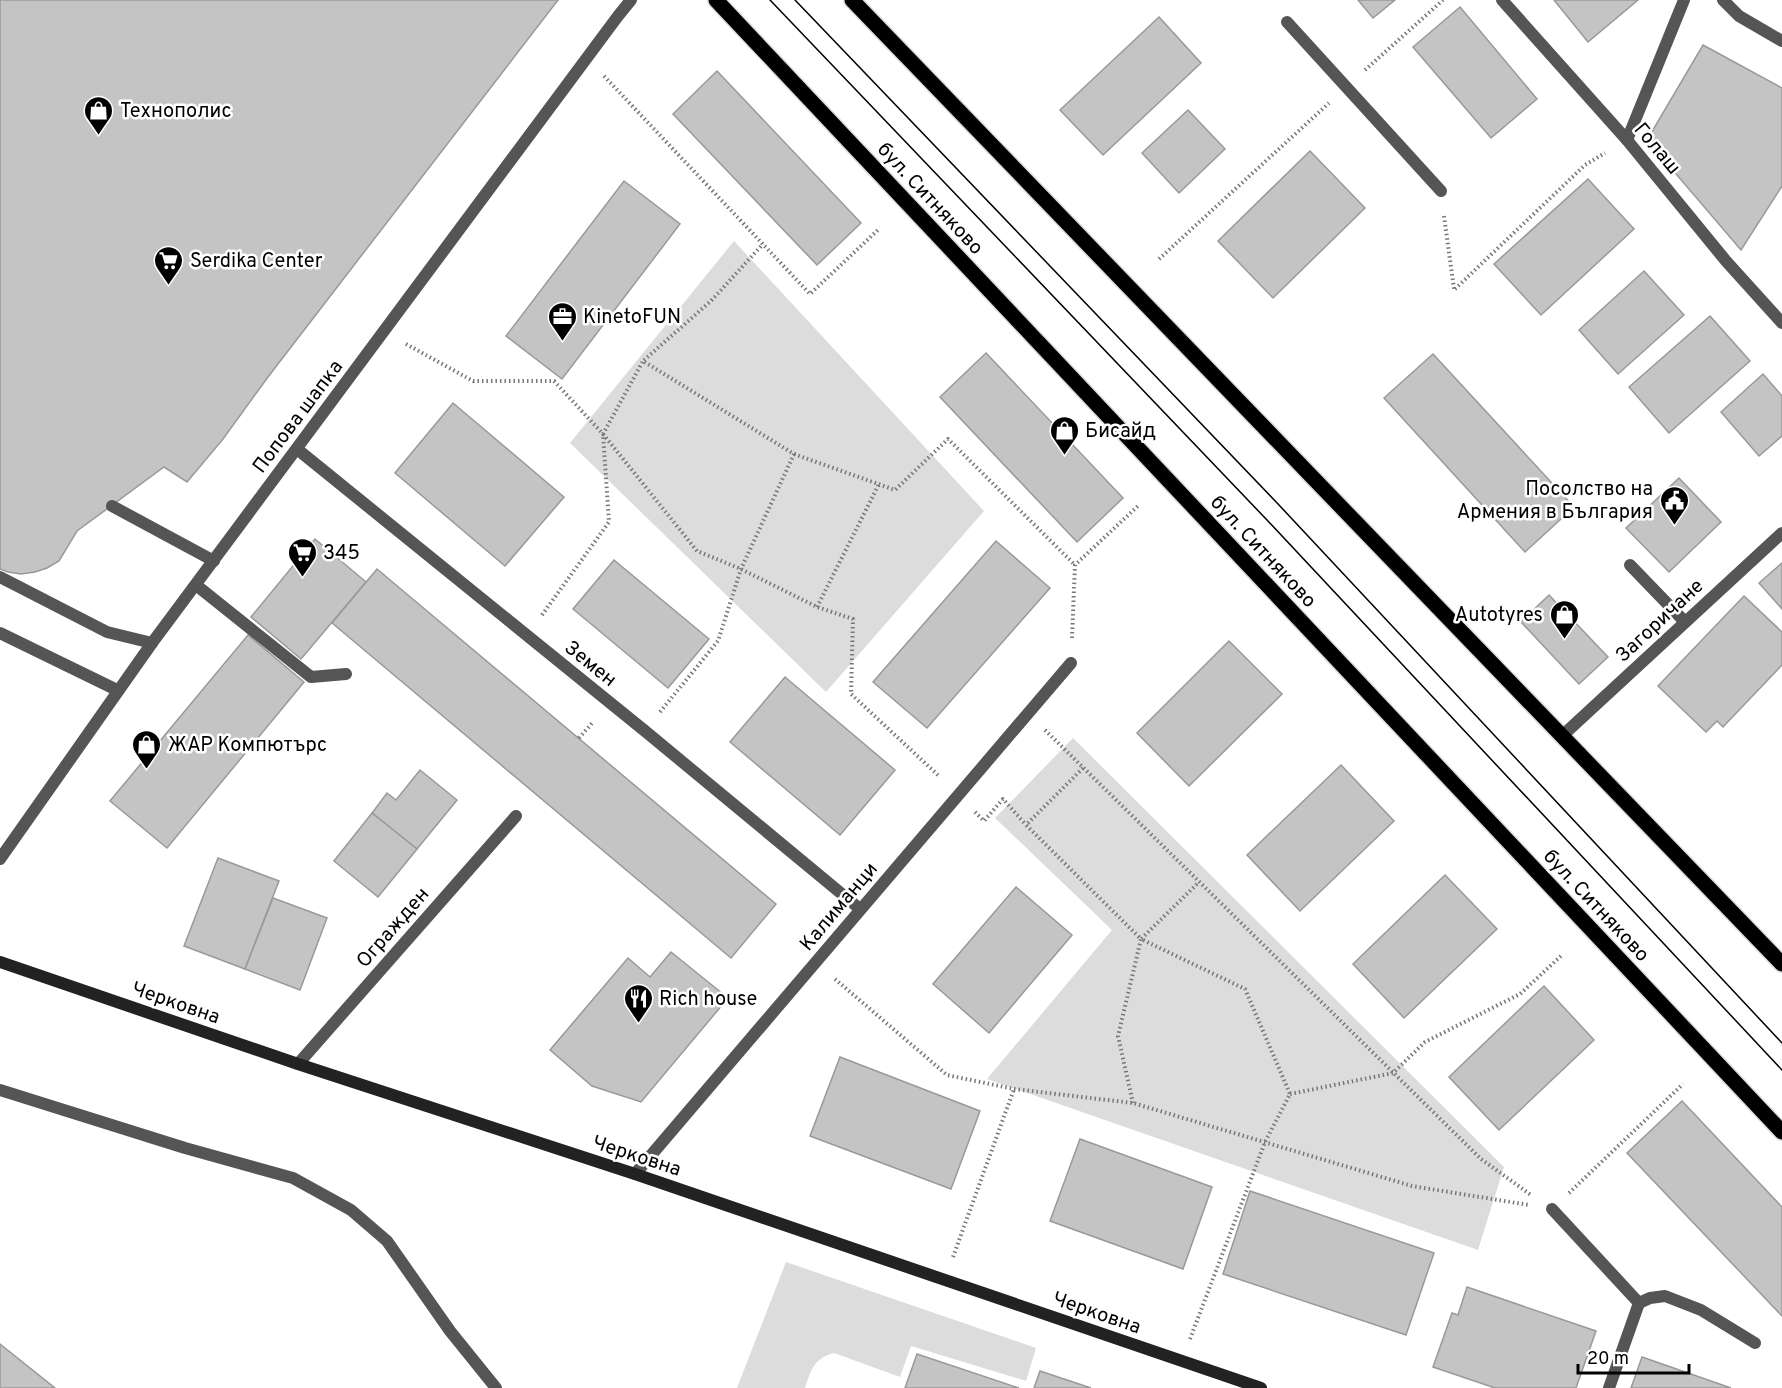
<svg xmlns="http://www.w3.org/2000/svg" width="1782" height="1388" font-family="Overpass,sans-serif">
<rect width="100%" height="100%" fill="#fff"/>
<!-- green -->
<g fill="#dcdcdc">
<polygon points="734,241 984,511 826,692 570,443"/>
<polygon points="1073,738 1504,1167 1478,1250 987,1079 1112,930 995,818"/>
<path d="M786,1262L1036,1348L1026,1381L911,1346L900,1377L834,1353C814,1358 811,1370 805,1388H737Z"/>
</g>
<!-- building -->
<g fill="#c4c4c4" stroke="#999" stroke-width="1.5">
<polygon points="0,0 558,0 268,377 223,439 187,482 164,467 77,531 59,561 47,568 35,572 21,574 8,572 0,569"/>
<polygon points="1358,0 1395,0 1373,18"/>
<polygon points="1554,0 1638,0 1588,42"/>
<polygon points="1460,7 1537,99 1491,138 1413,47"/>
<polygon points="1159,17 1201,63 1103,155 1060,110"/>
<polygon points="1703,45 1782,88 1782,186 1741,250 1647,140"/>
<polygon points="717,71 861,223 817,265 673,114"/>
<polygon points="1188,110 1225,149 1179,193 1142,153"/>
<polygon points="1310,151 1365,208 1273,298 1218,241"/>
<polygon points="1588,179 1634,229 1541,315 1494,264"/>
<polygon points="624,181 680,224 562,379 506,336"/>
<polygon points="1644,271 1684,315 1618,374 1579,330"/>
<polygon points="1710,316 1750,361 1669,433 1629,387"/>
<polygon points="986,353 1123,498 1077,542 940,397"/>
<polygon points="1433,354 1574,507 1525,552 1384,398"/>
<polygon points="1763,374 1782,396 1782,436 1759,456 1721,412"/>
<polygon points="453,403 564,497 505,566 395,473"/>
<polygon points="1679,478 1721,522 1669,572 1626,528"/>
<polygon points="315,539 366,582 301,659 251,617"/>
<polygon points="996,541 1050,588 927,728 873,682"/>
<polygon points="614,560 709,639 668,688 573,609"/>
<polygon points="1782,563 1782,609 1759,583"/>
<polygon points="377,569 776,904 731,958 332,623"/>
<polygon points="1549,595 1608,657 1579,684 1521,622"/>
<polygon points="1744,596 1782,632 1782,665 1723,727 1717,721 1706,732 1658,686"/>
<polygon points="248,635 304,682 167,848 110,801"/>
<polygon points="1229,641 1282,694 1189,786 1137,733"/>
<polygon points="785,677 895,770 840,835 730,742"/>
<polygon points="1341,765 1394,821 1300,911 1247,855"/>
<polygon points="420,770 457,800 417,849 372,813 387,793 396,800"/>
<polygon points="372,813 417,849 378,897 334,861"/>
<polygon points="218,858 279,881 245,969 184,946"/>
<polygon points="1445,875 1497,929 1404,1018 1353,964"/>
<polygon points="1016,887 1072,935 989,1033 933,984"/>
<polygon points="273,898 327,918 300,990 245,969"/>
<polygon points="671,952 728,998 641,1102 592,1086 550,1050 628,958 650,977"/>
<polygon points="1544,986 1594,1040 1499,1130 1449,1077"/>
<polygon points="840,1057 980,1111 951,1189 810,1136"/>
<polygon points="1682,1101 1782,1207 1782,1316 1627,1153"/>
<polygon points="1080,1139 1212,1187 1183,1269 1050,1221"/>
<polygon points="1250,1191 1434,1253 1406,1335 1223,1274"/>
<polygon points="1467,1287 1596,1331 1576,1388 1495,1388 1433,1367 1452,1313 1458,1315"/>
<polygon points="0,1344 55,1388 0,1388"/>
<polygon points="917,1354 1019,1388 905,1388"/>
<polygon points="1642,1357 1731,1388 1631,1388"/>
<polygon points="1040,1371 1091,1388 1034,1388"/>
</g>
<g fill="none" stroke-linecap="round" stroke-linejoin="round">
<defs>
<g id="primary">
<polyline points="716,0 1782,1132"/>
<polyline points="852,0 1782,964"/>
</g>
</defs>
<!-- primary casing -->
<use href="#primary" stroke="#dbdbdb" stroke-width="18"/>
<!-- path -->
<g stroke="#777" stroke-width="4" stroke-dasharray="1.5 3" stroke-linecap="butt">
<polyline points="1365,70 1443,0"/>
<polyline points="604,76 810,294 879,229"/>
<polyline points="1444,216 1454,289"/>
<polyline points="1159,259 1329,103"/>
<polyline points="1455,289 1585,165 1605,153"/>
<polyline points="406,344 473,381 554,381 603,434 643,361"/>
<polyline points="603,434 697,551 741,569 817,607 853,619 851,694 940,777"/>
<polyline points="794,454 895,490 948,439 1075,565"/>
<polyline points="817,607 879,484"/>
<polyline points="542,615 609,522 603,434"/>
<polyline points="1072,638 1075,565 1139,505"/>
<polyline points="660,712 718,641 741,569 794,454 643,361 711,301 763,244"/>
<polyline points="1045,730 1481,1159 1531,1195"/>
<polyline points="579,738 593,722"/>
<polyline points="1083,768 1026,825 1141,939 1118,1036 1133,1103"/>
<polyline points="975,812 984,821 1003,799 1026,825"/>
<polyline points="835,979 947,1075 1014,1089 1133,1103 1412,1186 1529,1205"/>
<polyline points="1290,1094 1393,1073 1425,1042 1520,994 1562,955"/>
<polyline points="1569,1193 1683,1084"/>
<polyline points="953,1257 1014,1089"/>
<polyline points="1190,1339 1265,1142 1290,1094 1245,989 1141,939 1199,882"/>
</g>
<!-- lane -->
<g stroke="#555" stroke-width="12">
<polyline points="112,506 214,561"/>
<polyline points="1630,565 1685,622"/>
<polyline points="0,577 107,632 152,643"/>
<polyline points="196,585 311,677 346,674"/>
<polyline points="0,633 117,690"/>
<polyline points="0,1090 185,1148 293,1178 351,1210 387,1241 450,1331 496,1388"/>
<polyline points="1552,1209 1639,1303 1609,1388"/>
<polyline points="1639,1303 1650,1298 1665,1296 1701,1310 1755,1343"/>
</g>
<!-- street -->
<g stroke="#555" stroke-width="12">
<polyline points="1502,0 1627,140 1726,261 1782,323"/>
<polyline points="1723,0 1739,16 1782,41"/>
<polyline points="1287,22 1441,191"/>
<polyline points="1627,140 1684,0"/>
<polyline points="297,449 645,731 860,909"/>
<polyline points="1562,736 1782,533"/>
<polyline points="0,859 152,643 618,16 631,0"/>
<polyline points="298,1064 516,816"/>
<polyline points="635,1174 1071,663"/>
</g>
<!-- secondary -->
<polyline stroke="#222" stroke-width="12" points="0,962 298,1064 635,1174 1261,1388"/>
<!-- primary -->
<use href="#primary" stroke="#000" stroke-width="15"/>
<!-- tram -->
<g stroke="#000" stroke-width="1.5">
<polyline points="770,0 1267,520 1782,1070"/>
<polyline points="795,0 1279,505 1782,1043"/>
</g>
</g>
<!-- icons -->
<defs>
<symbol id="shop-pin" viewBox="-11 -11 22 30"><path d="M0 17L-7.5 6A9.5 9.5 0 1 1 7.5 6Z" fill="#000" stroke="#fff"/><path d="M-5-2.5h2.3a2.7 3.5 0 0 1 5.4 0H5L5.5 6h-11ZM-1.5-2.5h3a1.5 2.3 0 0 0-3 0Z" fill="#fff"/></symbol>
<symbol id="supermarket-pin" viewBox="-11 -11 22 30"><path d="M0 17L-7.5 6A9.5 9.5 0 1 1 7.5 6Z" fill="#000" stroke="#fff"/><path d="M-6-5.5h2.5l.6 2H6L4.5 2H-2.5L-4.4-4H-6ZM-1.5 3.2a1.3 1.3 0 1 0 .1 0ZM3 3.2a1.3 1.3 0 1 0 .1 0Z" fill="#fff"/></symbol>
<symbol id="office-pin" viewBox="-11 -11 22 30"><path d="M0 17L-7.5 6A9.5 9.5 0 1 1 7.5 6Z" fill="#000" stroke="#fff"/><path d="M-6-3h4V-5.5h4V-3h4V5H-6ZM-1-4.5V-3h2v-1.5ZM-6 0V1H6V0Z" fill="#fff"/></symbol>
<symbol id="civic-pin" viewBox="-11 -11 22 30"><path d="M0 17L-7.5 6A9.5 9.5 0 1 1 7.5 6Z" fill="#000" stroke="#fff"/><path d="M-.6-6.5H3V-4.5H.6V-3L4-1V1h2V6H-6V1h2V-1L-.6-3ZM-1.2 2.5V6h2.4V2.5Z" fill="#fff"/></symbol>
<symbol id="restaurant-pin" viewBox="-11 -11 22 30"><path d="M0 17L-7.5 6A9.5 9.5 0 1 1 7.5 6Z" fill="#000" stroke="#fff"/><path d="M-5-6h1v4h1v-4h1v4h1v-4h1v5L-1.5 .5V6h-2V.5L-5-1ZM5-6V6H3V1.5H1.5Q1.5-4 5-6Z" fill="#fff"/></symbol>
</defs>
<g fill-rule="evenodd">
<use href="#shop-pin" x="82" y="94" width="33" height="45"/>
<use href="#supermarket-pin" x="152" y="244" width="33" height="45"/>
<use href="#office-pin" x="546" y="300" width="33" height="45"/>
<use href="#shop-pin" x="1048" y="414" width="33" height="45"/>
<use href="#civic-pin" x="1658" y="484" width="33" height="45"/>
<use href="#supermarket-pin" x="286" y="536" width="33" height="45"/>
<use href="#shop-pin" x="1548" y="598" width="33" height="45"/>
<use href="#shop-pin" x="130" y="728" width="33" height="45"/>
<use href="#restaurant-pin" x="622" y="982" width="33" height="45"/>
</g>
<g text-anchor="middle" stroke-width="5" stroke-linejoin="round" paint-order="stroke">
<!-- poi labels -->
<g font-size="20" fill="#000" stroke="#fff" text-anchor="start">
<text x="120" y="117">Технополис</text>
<text x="190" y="267">Serdika Center</text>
<text x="583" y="323">KinetoFUN</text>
<text x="1085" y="437">Бисайд</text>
<text x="1653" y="495" text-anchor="end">Посолство на<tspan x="1653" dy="23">Армения в България</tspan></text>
<text x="323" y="559">345</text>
<text x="1543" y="621" text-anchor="end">Autotyres</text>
<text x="168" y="751">ЖАР Компютърс</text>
<text x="659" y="1005">Rich house</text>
</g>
<!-- street labels -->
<g font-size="20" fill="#000" stroke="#fff">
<text transform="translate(1658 148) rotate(50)" y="7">Голаш</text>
<text transform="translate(931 198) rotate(47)" y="7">бул. Ситняково</text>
<text transform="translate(297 416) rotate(-53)" y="7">Попова шапка</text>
<text transform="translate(1264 551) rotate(47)" y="7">бул. Ситняково</text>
<text transform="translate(1659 620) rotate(-43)" y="7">Загоричане</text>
<text transform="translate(591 663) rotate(39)" y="7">Земен</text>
<text transform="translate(1597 905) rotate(47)" y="7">бул. Ситняково</text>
<text transform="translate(838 906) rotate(-50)" y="7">Калиманци</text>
<text transform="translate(392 927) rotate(-49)" y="7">Огражден</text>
<text transform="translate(176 1002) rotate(19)" y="7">Черковна</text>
<text transform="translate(637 1155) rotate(18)" y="7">Черковна</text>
<text transform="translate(1097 1312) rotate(19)" y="7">Черковна</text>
</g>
</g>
<!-- scale -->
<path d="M1578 1364v9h111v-9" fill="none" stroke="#000000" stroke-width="3"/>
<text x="1587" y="1364" font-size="18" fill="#000000" stroke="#ffffff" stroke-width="4.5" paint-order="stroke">20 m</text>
</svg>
